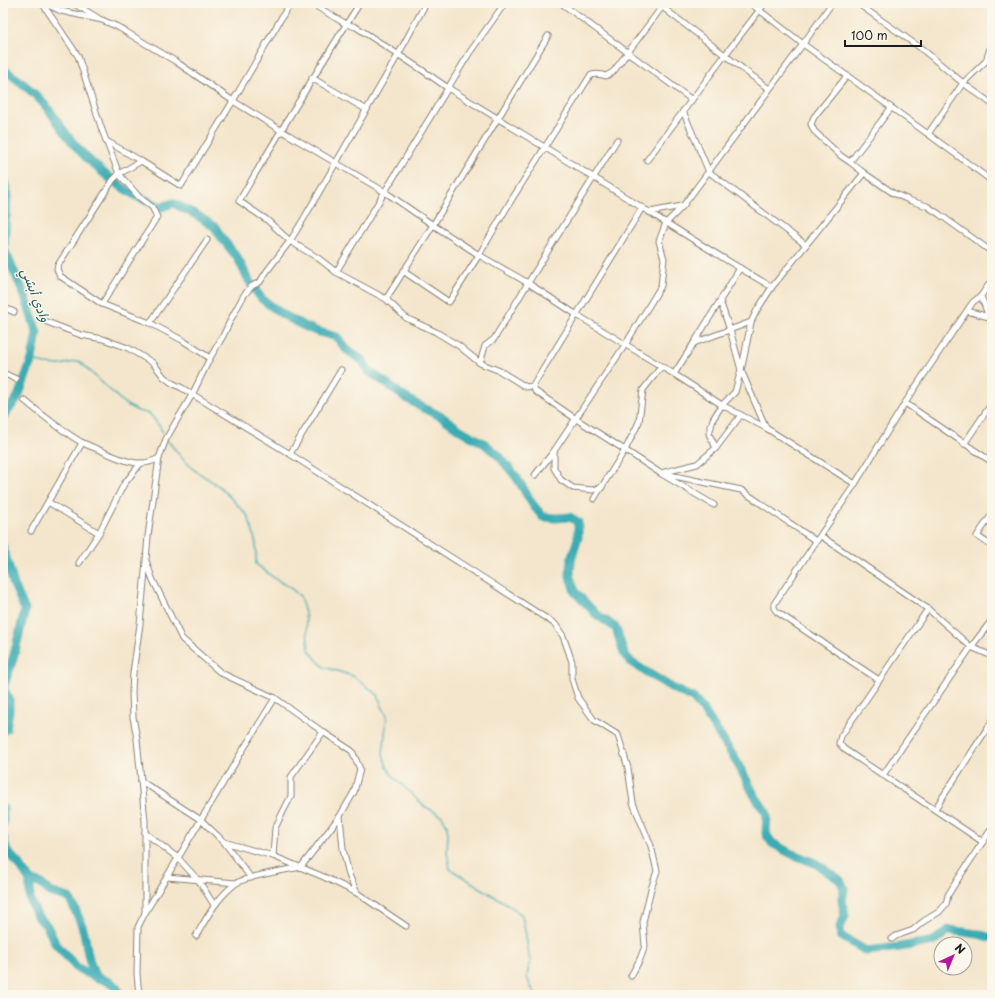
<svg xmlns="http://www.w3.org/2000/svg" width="995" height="998" font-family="'Playpen Sans','Playpen Sans Arabic',sans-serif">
<rect width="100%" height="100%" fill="#fbf7ec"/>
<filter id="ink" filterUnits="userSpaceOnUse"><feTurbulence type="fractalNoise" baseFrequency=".025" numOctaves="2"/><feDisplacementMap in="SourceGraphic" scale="8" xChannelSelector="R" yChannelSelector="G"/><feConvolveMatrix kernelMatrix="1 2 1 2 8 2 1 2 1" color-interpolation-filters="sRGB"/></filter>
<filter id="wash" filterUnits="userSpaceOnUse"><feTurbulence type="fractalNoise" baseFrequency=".012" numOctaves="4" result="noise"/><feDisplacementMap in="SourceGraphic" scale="16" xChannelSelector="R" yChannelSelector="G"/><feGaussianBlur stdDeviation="0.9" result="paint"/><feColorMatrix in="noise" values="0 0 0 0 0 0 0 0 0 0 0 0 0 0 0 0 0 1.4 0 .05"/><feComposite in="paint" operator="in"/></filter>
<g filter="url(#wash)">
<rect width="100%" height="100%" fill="#f4e6cc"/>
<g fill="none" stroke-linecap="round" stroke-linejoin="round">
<!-- stream -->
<g stroke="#3aacb3" stroke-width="1.5">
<polyline points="32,359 44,364 60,365 79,361 125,404 138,411 150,414 160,427 165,437"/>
<polyline points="167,440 183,459 193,469 220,487 248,516 252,529 256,544 256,564 278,581 288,586 300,596 305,613 309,650 317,660 324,667 353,676 366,686 378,695 381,704 387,716 383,754 387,767 392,775 424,806 442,816 447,825 448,835 447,852 450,869 510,906 522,915 524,925 530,961 527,977 530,985 536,995"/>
</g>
<!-- river -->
<g stroke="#3aacb3" stroke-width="9">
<path d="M3,69C18,79 33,91 45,105C55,117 63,131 74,144C89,162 118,187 140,198C147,201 155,204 162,207L173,203L195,214L215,227L221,237L237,257L252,286L262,299L282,314L302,325L316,331L337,337L346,349L363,361L368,371L382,380L403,396L418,405L442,417L462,431L485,444L499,456L517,478L533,505L543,517L556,518L570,517L578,522V538L571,560L570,576L575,592L596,614L616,628L624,654L632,663L674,689L693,698L704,711L735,759L755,796L767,814L766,834L772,843L790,853L815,863L840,880L844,888L842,901L845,916L840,927L841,936L866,951L900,947L934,941L949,930L978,934L992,938"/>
<polyline points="3,177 7,193 4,249 25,296 37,333 32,359 18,397 3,417"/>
<polyline points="3,547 14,585 25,610 14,655 3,688"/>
<polyline points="3,731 6,729 9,711 9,699 3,688"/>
<polyline points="3,808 3,824"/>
<path d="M3,837L7,852L19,864L30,881L40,883L50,892L69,898C74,907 81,922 84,932C87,945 87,960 94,972C99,981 106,979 114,985C117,988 119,992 122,995"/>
<polyline points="30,881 30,899 37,916 47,926 55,943 76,967 97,978"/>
</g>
</g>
</g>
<g filter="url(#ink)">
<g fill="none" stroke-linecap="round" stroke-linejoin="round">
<defs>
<g id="minor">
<polyline points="42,3 78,56 102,130 119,174 139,197 152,207 157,217 102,304"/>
<polyline points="44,3 61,11 102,20 118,27 136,38 175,61 233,101 282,131 385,192 433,225 479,255 528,283 577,315 674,374 722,405 766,428 855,484"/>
<polyline points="73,3 98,18"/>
<polyline points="311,3 346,24 356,27 422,70 448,88 470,52 505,3"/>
<path d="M360,3C318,68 279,134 239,201L267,220L290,241L318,258L336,272L386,299L433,225L548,36"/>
<polyline points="561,3 692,100"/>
<polyline points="657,3 769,89"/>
<polyline points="750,3 803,44 832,3"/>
<polyline points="857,3 922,49 963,83 992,104"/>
<polyline points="992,42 986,61 963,83 928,134 992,181"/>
<polyline points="847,76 814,117 811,124 814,131 841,156 850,162 864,173 893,193 911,201 927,206 939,214 992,252"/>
<polyline points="312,78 367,110"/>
<polyline points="683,111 709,172 806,245"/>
<polyline points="108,142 141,161"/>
<polyline points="647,160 725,55 765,3"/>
<polyline points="850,162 891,108"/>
<path d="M642,208L534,384C533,387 533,388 535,391L576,419L625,450L660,473L714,505"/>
<polyline points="650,212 682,206"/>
<path d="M403,271L449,302L479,255L512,199L590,76C595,73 600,74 606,76L613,72L665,3"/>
<path d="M336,272L448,88C496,118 545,147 593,177C653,214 711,252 772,287"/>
<polyline points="981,296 989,317"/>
<polyline points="386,299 406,318 436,332 459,346 480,363 500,371 526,387 533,386"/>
<polyline points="720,301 730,330 741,370 766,428"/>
<polyline points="3,307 14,312"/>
<polyline points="967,311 989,317 992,319"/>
<polyline points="47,322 81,335 103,339 128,348 153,363 164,377 172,383 182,388 290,454 555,624 563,636 568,650 572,662 572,679 578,698 594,720 618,735 628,768 633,803 651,846 657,871 651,889 643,922 645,946 640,959 631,976"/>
<polyline points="150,323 207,240"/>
<polyline points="694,343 751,322"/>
<polyline points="210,358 182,340 150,323 102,304 60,276 57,269 58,265 113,180 119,174 141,161 181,186 233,101 283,15 291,3"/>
<polyline points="480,363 485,346 494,339 528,283 617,140"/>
<polyline points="3,373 16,379"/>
<polyline points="674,374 694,343 740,268"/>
<path d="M24,400C42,415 61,430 81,442C89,446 98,449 106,453C124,460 140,469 159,458"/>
<polyline points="905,403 992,462"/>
<polyline points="964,444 992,403"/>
<polyline points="716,448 709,434 713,419 722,405 735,392 743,362 751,322 757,310 772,287 864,173"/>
<polyline points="554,451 554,468 561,480 573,488 593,490 602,487"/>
<polyline points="290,454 341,370"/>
<polyline points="661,473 697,464 716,448 741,415"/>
<polyline points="665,474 741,490 816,541"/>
<polyline points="535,475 554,451 625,345 661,286 664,259 659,241 666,223 683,206 803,44 928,134"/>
<polyline points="594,499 625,450 639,422 643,390 661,367"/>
<polyline points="48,502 99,533"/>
<polyline points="992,514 977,536 992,546"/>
<polyline points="31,531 82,443"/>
<polyline points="821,536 928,609 971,647 992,656"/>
<polyline points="79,563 99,533 124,484 141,463"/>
<polyline points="147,563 152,578 182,639 221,673 275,698 323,732 352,751 360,769 354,792 340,816 343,849 349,875 357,893 406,926"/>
<polyline points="928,609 841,736 839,743 844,749 983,842"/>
<polyline points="879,680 777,612 774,608 774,604 855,484 905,403 941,349 973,302 981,296 992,280"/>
<polyline points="883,775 971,647 992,620"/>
<polyline points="141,781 201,820 224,842 251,878"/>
<polyline points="935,809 992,721"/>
<polyline points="145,833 178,858 199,881 214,905"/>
<polyline points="224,842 273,856 324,877 357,893"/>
<polyline points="273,856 275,828 291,796 291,777 323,732"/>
<polyline points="167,877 236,883"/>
<polyline points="145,913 241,753 275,698"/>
<path d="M196,936C207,917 217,898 235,884C246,876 286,870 301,867L340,816"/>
<polyline points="892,939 896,936 913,930 924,921 939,912 946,904 948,895 956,882 992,828"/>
<polyline points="139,995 137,974 138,927 145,913 145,821 137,739 133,717 132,692 133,673 140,624 146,561 148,536 159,458 166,439 177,420 192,395 210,358 223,336 231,319 244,295 252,286 260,282 267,271 290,241 303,220 398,55 426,3"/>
</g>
</defs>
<!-- minor casing -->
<use href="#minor" stroke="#888174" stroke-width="7"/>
<!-- minor -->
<use href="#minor" stroke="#fff" stroke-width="5"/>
</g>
</g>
<g text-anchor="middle" stroke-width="3" stroke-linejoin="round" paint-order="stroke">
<!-- water labels -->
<g font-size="13" font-style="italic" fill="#2a5d60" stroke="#fbf7ec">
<text transform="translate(36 295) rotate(69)" y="5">وادي أبشي</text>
</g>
</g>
<!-- margin -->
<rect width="995" height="998" fill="none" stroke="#fbf7ec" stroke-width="16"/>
<!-- north arrow -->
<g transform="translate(953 956) rotate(44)"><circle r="19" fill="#fbf7ec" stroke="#a29f99"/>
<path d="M0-3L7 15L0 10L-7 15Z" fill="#b5179e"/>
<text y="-6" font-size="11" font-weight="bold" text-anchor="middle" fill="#1c1c1c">N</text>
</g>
<!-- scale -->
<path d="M845 40v6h76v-6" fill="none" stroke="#1c1c1c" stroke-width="2"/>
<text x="851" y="40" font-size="12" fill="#1c1c1c" stroke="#fbf7ec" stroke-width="3" paint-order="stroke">100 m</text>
</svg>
